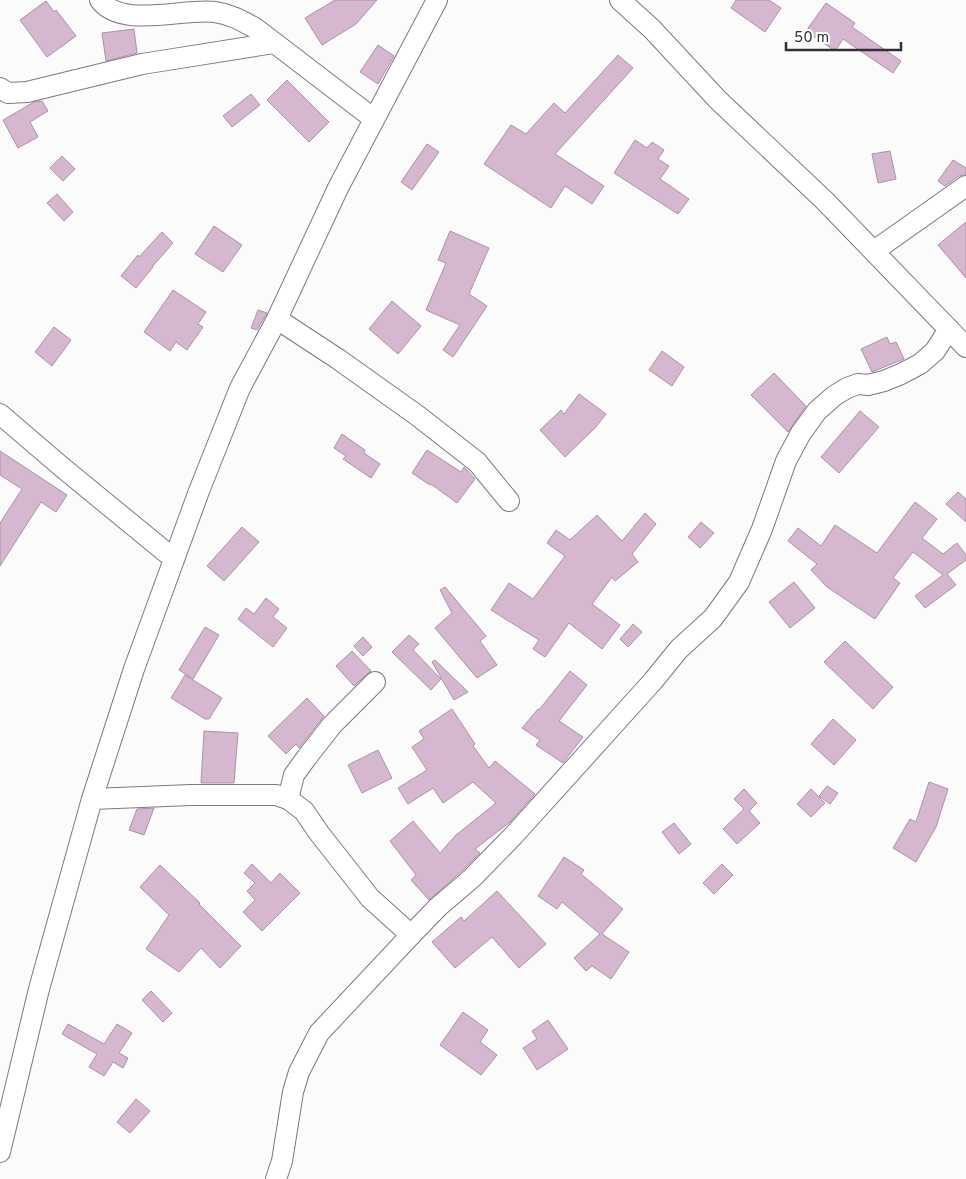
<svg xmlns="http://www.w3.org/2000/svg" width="966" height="1179" font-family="Overpass,sans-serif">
<rect width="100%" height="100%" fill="#fbfbfb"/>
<!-- building -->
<g fill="#d5b8d0" stroke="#ad90a8">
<polygon points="335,0 377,0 356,24 322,45 305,18"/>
<polygon points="736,0 769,0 781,8 765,32 731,8"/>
<polygon points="46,1 54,12 56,10 76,36 47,57 20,20"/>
<polygon points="826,3 855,23 852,27 901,61 893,73 843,39 835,51 806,31"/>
<polygon points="134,29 137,53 106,61 102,33"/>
<polygon points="378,45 394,56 378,84 360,72"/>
<polygon points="618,55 633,68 555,154 604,186 592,204 565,186 551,208 484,164 511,125 526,134 554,103 565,113"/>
<polygon points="287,80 329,122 309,142 267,100"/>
<polygon points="251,94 260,105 232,127 223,116"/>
<polygon points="42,101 48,111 30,122 38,137 18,148 3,120 34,102"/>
<polygon points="635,140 647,148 652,142 664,150 658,159 669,166 660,179 689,199 678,214 614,173"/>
<polygon points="427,144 439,152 412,190 401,182"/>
<polygon points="890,151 896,179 878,183 872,154"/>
<polygon points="62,156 75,169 63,181 50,168"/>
<polygon points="953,160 966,168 966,174 959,176 945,186 938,181"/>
<polygon points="57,194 73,212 64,221 47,203"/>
<polygon points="966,222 966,278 938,245"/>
<polygon points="214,226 242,245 223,272 195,254"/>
<polygon points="450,231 489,248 469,294 487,306 453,357 443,350 460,325 426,310 446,263 438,260"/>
<polygon points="162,232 173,243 152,267 153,267 136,288 121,276 138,255 139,257"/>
<polygon points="173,290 206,312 198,324 203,327 187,350 176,342 170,351 144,332"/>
<polygon points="392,301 421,326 398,354 369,329"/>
<polygon points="258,310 267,313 257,330 251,328"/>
<polygon points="54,327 71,340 52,366 35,352"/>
<polygon points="887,337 890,344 896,342 904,359 872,372 861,349"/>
<polygon points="662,351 684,367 672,386 649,370"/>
<polygon points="774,373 806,406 788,432 751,395"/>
<polygon points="579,394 606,414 595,428 565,457 540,430 561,410 564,414"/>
<polygon points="860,411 879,427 839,473 821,457"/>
<polygon points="342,434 365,450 364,453 380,464 371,478 343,459 346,456 334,448"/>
<polygon points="427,450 461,472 464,467 475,479 457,503 431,484 430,485 412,473"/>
<polygon points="0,451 67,495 56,512 41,502 0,566 0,523 22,489 0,475"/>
<polygon points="958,492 966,499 966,522 946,504"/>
<polygon points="915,502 937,519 922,538 943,554 957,543 966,555 966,560 947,574 956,585 925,608 915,596 943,575 913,552 893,578 900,583 875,619 827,587 811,570 817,564 788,541 798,528 821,546 835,525 877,553"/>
<polygon points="645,513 656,524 632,554 638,562 615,581 612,577 592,604 620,625 602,649 569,623 545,657 533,649 539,640 491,610 509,583 533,599 565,556 547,543 556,530 570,540 597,515 622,541"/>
<polygon points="701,522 714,533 700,548 688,537"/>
<polygon points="242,527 259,542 224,581 207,566"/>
<polygon points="794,582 815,608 790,628 769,602"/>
<polygon points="445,587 486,636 480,641 497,665 477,678 435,628 452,613 440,590"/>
<polygon points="266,598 279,609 273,617 287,628 273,647 238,619 246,608 254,614"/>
<polygon points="633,624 642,632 628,647 620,639"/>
<polygon points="205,627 219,635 193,679 179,670"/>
<polygon points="409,635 419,644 413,650 441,679 431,690 392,652"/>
<polygon points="363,637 372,647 363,656 354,646"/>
<polygon points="845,641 893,687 873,709 824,662"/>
<polygon points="352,651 371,671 354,686 336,666"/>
<polygon points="435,660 468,692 454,700 432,662"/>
<polygon points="570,671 587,685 559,721 583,737 563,763 536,745 540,740 522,728 538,709 539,710"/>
<polygon points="185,675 222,698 209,719 205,719 171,698"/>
<polygon points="307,698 324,716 299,748 296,744 286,754 268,736"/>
<polygon points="452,709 475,744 473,746 489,768 495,761 535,794 510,822 475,849 480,853 464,869 429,900 411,880 416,875 390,841 413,821 440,853 456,835 496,803 473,782 443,803 433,788 408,804 398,788 427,770 412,747 424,739 419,731"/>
<polygon points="833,719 856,740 834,765 811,744"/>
<polygon points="204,731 238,733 234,783 201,783"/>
<polygon points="378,750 392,778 362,793 348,765"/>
<polygon points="929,782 948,789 936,827 916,862 893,848 910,819 916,822"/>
<polygon points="827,786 838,793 830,804 819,796"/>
<polygon points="744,789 757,803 749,811 760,823 737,844 723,829 744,809 734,799"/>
<polygon points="811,789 825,803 811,817 797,804"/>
<polygon points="154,808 144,835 129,830 137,809"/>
<polygon points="674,823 691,844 679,854 662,832"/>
<polygon points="564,857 584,870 581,874 623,909 602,934 629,952 611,979 592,966 586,971 574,958 600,934 562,902 557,909 538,896"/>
<polygon points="252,864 271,883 280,873 300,893 262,931 243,912 255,900 247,891 255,883 244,873"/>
<polygon points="722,864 733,875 714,894 703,883"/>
<polygon points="160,865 200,903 199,904 241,946 220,968 201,948 179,972 146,949 169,915 140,887"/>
<polygon points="497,891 546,944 519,968 492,937 455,968 432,942 461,917 464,921"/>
<polygon points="151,991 172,1013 163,1022 142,1000"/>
<polygon points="463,1012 488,1030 480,1042 497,1055 481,1075 440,1045"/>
<polygon points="548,1020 568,1049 537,1070 523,1048 537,1039 532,1031"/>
<polygon points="68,1024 104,1044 117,1024 132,1033 119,1053 128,1058 123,1068 113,1062 104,1076 89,1067 97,1054 62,1034"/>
<polygon points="136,1099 150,1111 130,1133 117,1122"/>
</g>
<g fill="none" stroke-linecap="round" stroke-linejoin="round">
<defs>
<g id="minor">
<path d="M100,0C121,29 184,8 215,12C230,14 242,21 255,28L374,119"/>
<polyline points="620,0 652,29 718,100 825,201 966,347"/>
<polyline points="0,88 8,93 27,92 142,64 274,43"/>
<polyline points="874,251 966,186"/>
<polyline points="277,319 338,359 418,416 477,462 509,501"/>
<polyline points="0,414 63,468 174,559"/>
<polyline points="92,799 191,795 276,795 288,799 304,811 319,833 370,898 411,935"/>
<polyline points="288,799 294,775 307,757 332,725 375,682"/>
<polyline points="0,1152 39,989 92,799 134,669 199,491 240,388 277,319 338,188 437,0"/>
<polyline points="276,1179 282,1161 293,1092 299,1072 319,1033 411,935 438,907 472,878 514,835 653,681 679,649 713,618 739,582 762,529 786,461 801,433 817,411 834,396 847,388 858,384 868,385 884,381 901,374 920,364 935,351 949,329"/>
</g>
</defs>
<!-- minor casing -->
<use href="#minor" stroke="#85718d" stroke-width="22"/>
<!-- minor -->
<use href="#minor" stroke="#fff" stroke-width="20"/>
</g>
<!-- scale -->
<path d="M786 42v8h115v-8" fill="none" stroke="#352d38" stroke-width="2.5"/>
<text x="794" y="42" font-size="15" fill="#352d38" stroke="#ffffff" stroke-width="4" paint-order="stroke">50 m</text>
</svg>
